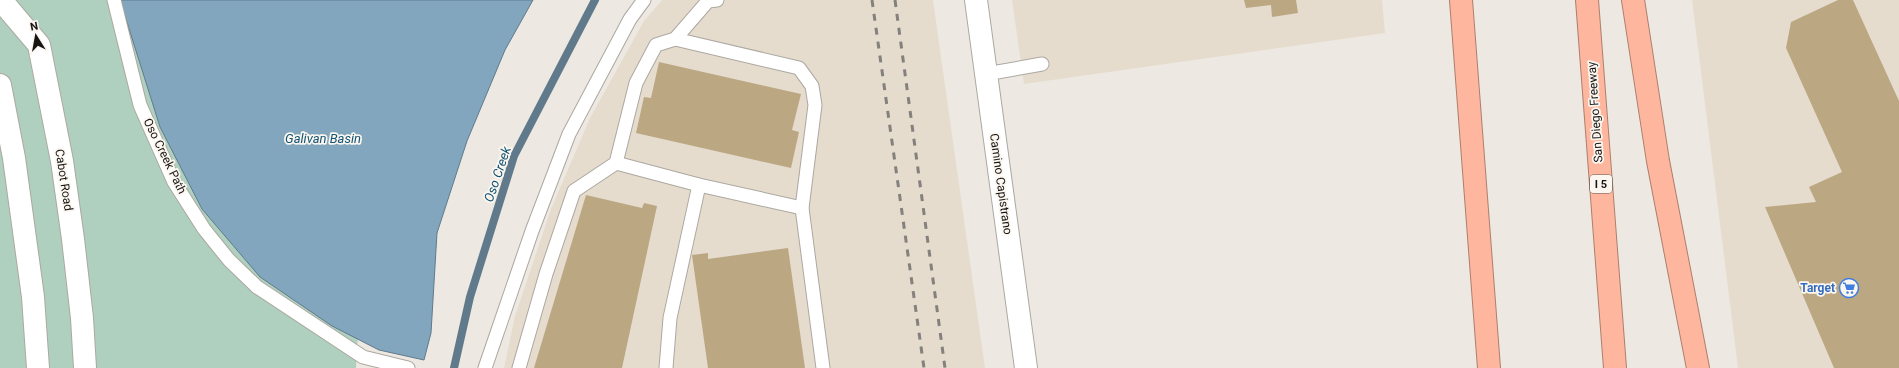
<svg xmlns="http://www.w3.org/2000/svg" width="1899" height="368" font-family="Roboto,sans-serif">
<rect width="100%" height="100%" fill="#ede9e2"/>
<!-- built -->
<g fill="#e5dcce">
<polygon points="662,0 933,0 985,368 504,368 515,316 551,209 590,118 644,21"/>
<polygon points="1012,0 1382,0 1385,33 1024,84"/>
<polygon points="1692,0 1899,0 1899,368 1738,368"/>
</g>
<!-- green -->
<polygon fill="#afd0be" points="0,0 454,0 364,231 356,368 0,368"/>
<!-- water -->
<polygon fill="#81a6be" stroke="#617a8b" points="120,0 533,0 505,50 467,141 437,233 431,333 424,360 379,350 332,326 260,277 202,209 160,127"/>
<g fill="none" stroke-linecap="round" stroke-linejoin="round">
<!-- stream -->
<polyline stroke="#617a8b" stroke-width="8" points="454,368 470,297 514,156 595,0"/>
</g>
<!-- building -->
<g fill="#bca783">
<polygon points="1244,0 1296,0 1298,13 1272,17 1271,5 1246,8"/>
<polygon points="1838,0 1853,0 1899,101 1899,368 1834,368 1765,207 1816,202 1809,187 1842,172 1786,48 1791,22"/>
<polygon points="659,62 801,94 792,130 799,132 791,168 636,133 644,97 651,98"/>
<polygon points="586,195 642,208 644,203 657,206 622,368 534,368"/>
<polygon points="788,248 805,368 708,368 692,255 708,253 708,259"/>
</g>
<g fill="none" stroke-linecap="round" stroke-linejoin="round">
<defs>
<g id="lane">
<polyline points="114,0 140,105 174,182 204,229 229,260 257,287 363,357 408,368"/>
<polyline points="717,0 708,1 675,39 656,45 636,83 616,163 699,185 802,208"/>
<polyline points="675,39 799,68 812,86 815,105 802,208 823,368"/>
<polyline points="986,74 1042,64"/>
<polyline points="485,368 532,231 569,134 630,19 644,0"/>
<polyline points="519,368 546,274 574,191 616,163"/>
<polyline points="666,368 670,318 699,185"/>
</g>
<g id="secondary">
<polyline points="976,0 1026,368"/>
<polyline points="6,6 39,45 62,161 73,239 82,318 85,368"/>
<polyline points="0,85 14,158 33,297 38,368"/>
</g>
<g id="highway">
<polyline points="1461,0 1489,368"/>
<polyline points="1587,0 1615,368"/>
<polyline points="1633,0 1658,161 1698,368"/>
</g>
</defs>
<!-- lane casing -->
<use href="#lane" stroke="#aca8a1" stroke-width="15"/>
<!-- secondary casing -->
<use href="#secondary" stroke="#aca8a1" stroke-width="24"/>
<!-- highway casing -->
<use href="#highway" stroke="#ad7e6d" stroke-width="24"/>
<!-- lane -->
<use href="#lane" stroke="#fff" stroke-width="13"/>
<!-- secondary -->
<use href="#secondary" stroke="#fff" stroke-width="22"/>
<!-- highway -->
<use href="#highway" stroke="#feb79e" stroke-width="22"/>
<!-- rail -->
<g stroke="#84817d" stroke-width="3" stroke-dasharray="7 7" stroke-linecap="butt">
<polyline points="872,0 924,368"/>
<polyline points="895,0 945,368"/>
</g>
</g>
<!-- icons -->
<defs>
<symbol id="supermarket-ring" viewBox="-11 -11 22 22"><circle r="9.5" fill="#fbf6ef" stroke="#3f7fe0" stroke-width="1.5"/><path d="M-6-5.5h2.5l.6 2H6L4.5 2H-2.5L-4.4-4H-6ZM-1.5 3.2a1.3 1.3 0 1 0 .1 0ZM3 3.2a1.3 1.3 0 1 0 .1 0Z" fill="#3f7fe0"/></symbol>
</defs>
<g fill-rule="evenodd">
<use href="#supermarket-ring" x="1838" y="277" width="22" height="22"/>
</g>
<g text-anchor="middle" stroke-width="3.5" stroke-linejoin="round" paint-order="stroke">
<!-- shield labels -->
<rect fill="#fbf6ef" stroke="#5b5855" stroke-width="1" x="1590" y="175" width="22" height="18" rx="3"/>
<g font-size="11" font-weight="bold" fill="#171513">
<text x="1601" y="188">I 5</text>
</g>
<!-- street labels -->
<g font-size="12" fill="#171513" stroke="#fbf6ef">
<text transform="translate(1595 112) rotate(-94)" y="4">San Diego Freeway</text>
<text transform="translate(165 156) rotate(64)" y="4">Oso Creek Path</text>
<text transform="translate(64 180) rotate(81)" y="4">Cabot Road</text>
<text transform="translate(1001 184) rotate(82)" y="4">Camino Capistrano</text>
</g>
<!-- shop labels -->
<g font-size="12" font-weight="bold" fill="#366cbe" stroke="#fbf6ef" text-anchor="end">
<text x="1835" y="292">Target</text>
</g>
<!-- water labels -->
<g font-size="13" font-style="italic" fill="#105274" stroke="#fbf6ef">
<text x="323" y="143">Galivan Basin</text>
<text transform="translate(497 174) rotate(-71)" y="5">Oso Creek</text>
</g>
</g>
<!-- north arrow -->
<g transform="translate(36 36) rotate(349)" stroke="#fbf6ef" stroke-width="3" paint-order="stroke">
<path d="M0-3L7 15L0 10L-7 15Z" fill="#171513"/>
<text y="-6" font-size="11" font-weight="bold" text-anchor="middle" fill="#171513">N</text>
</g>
</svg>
